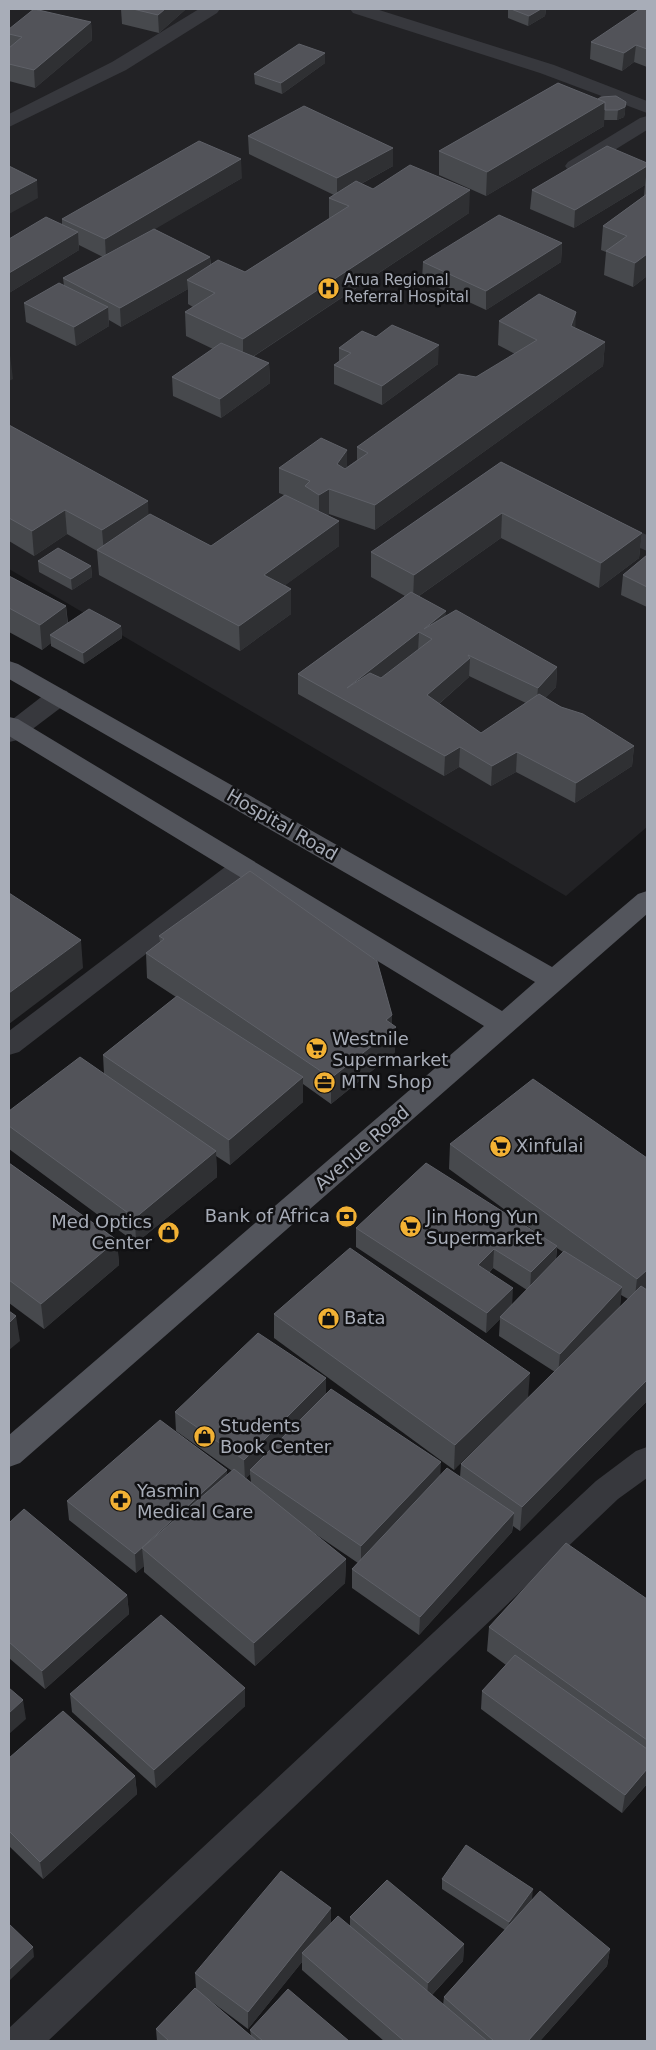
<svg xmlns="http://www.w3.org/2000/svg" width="656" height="2050" font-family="'DejaVu Sans',sans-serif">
<rect width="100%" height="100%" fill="#161618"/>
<!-- built -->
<polygon fill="#222225" points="9,9 647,9 647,827 566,896 9,569"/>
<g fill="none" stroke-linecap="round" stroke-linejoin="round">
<!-- minor -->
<g fill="#37383d" fill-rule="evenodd">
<polygon points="199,9 220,9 217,13 126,70 9,127 9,114 112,62"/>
<polygon points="350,9 376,9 554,65 647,101 647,113 540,73 353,13"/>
<polygon points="647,116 647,130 582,170 568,170 565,166 568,162 640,118"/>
<polygon points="608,518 647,535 647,551 600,530 597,525 600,520"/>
<polygon points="58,689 67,691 70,697 67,703 18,740 9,742 9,722 49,691"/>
<polygon points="242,858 251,861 255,867 251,873 19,1052 9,1055 9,1031 233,861"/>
<polygon points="647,1447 647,1478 618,1499 48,2041 9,2041 9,2028 596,1481 636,1451"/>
</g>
<!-- major -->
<polygon fill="#53555c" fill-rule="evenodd" points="9,661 18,664 552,967 638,894 647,891 647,914 20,1463 9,1467 9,1435 484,1026 9,736 9,717 18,719 502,1011 535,982 9,679"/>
</g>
<!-- wall -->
<g fill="#47494d" fill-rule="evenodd">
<polygon points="121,9 186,9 159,33 122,24"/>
<polygon points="508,9 546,9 545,16 528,26 508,18"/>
<polygon points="647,9 647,67 634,62 622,71 590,59 591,42"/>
<polygon points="91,22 92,40 35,88 9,81 9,29"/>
<polygon points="325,63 282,94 255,84 254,74"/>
<polygon points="558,83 625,112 624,117 617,120 604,120 604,126 486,196 439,175 439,151"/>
<polygon points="248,136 393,166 361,184 373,189 469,213 253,357 269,363 270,383 221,418 173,396 172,377 213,349 186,336 185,312 193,307 188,304 188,289 121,327 109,320 109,326 76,346 26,322 24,303 64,286 63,278 103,257 79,245 79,250 9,293 9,239 62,225 62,219 242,178 154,229 210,257 211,265 245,272 329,219 329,198 334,195 249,154"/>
<polygon points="647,163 647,276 633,287 604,275 606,252 601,250 603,226 644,196 645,185 574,228 530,209 532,190"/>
<polygon points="562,243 561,262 486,310 422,280 423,262"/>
<polygon points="499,321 575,328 605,342 603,366 375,530 329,514 327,515 339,521 339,546 285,585 291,589 291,614 240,651 99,575 97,551 67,534 34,556 9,541 9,425 149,515 211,546 284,495 279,493 279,468 347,467 357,460 357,447 515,354 498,345"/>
<polygon points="339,348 438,364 382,405 334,384 334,365 339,362"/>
<path d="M501,462L642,533L639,558L599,588L501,538L419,596L446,616L557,667L556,687L545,698L634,746L632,766L575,803L516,772L491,786L459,767L444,776L298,694V674L405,596L371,577V552ZM469,676L526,703L481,733L439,704L469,677Z"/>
<polygon points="647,555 647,607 621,595 623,575"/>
<polygon points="38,561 91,566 92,577 72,590 39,572"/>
<polygon points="9,576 66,606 68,623 121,626 122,638 84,664 51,646 51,643 42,650 9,632"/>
<polygon points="159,936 392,1015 392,1024 395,1052 331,1104 303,1084 303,1102 230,1165 216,1156 217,1177 136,1243 9,1149 9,1111 104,1074 103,1055 176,997 147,978 146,953 160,942"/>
<path d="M450,1144L647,1158V1401L520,1531L513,1526L512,1532L419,1635L352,1588V1569L358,1563L305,1527L346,1559L345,1583L255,1666L144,1572V1566L136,1573L69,1520L67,1501L227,1475L232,1471L176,1431L175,1412L326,1378V1393L440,1475L460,1477L461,1464L555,1372L499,1336L500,1319L486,1333L356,1247V1228L541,1236L449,1169ZM557,1248L563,1252L556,1260ZM493,1268L527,1290L512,1305L489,1273ZM621,1295L628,1299L612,1315L620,1306ZM250,1474L251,1482L246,1478Z"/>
<polygon points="9,1163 117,1240 119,1265 44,1329 9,1303"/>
<polygon points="274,1314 530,1373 454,1470 274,1338"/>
<polygon points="9,1523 127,1595 129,1614 45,1689 9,1658"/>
<polygon points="647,1599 647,1784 622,1813 481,1709 482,1691 506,1665 487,1651 489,1627"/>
<polygon points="70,1694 245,1706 156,1788 72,1712"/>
<polygon points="9,1758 135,1776 137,1794 43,1879 9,1846"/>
<polygon points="442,1879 532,1899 527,1905 610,1949 607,1966 540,2041 384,2041 302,1970 302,1962 248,2029 208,1999 251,2036 250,2030 349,2041 157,2041 156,2029 196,1988 195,1973 331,1923 350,1926 350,1917 464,1944 463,1961 432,1995 443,2005 444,1997 505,1930 442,1889"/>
</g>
<!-- shaded-wall -->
<g fill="#2f3033">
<polygon points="165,9 186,9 159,33 158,15"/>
<polygon points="541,9 546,9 545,16 528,26 529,16"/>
<polygon points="91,22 92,40 35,88 34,70"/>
<polygon points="636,45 634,62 622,71 624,53"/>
<polygon points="325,53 325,63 282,94 281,83"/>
<polygon points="605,102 604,126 486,196 487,172"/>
<polygon points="626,102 625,112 624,117 617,120 618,110"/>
<polygon points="393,148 393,166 337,197 337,178"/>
<polygon points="241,159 242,178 106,258 105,239"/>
<polygon points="647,166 647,178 646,177 645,185 574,228 575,210"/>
<polygon points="37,180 38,198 9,214 9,195"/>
<polygon points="470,190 469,213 243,363 243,339"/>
<polygon points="78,232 79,250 9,293 9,273"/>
<polygon points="562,243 561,262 486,310 486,291"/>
<polygon points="647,254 647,276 633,287 635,263"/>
<polygon points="210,257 211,276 187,280 188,289 121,327 120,308"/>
<polygon points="108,307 109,326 76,346 74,327"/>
<polygon points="576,312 575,336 571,326"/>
<polygon points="605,342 603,366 375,530 375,505"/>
<polygon points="439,345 438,364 382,405 382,386"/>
<polygon points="10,355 13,379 9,381 9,356"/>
<polygon points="269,363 270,383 221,418 220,399"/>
<polygon points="347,450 347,475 337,464"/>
<polygon points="329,489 329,514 319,520 319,495"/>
<polygon points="148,501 149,526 104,553 102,530"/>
<polygon points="65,510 67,534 34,556 32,531"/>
<polygon points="502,513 501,538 413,600 414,575"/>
<polygon points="339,521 339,546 265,600 264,575"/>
<polygon points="642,533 639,558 599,588 601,563"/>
<polygon points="91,566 92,577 72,590 71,579"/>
<polygon points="291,589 291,614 240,651 239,626"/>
<polygon points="66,606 68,631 50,635 51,643 42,650 40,625"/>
<polygon points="446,611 445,630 432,639 424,629"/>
<polygon points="121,626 122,638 84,664 83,653"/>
<polygon points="419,632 418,652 351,704 347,688"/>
<polygon points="470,658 469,677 426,715 427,695"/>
<polygon points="557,667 556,687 536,708 538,688"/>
<polygon points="634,746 632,766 575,803 576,783"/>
<polygon points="460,747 459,767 444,776 445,756"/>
<polygon points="517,752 516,772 491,786 492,766"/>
<polygon points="81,940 83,968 9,1024 9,993"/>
<polygon points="392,1015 392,1030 396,1027 395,1052 331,1104 331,1078 386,1020"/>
<polygon points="303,1077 303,1102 230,1165 229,1140"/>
<polygon points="216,1151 217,1177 136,1243 135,1218"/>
<polygon points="117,1240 119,1265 44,1329 41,1304"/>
<polygon points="557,1246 555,1266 530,1291 531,1272"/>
<polygon points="494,1249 493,1268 476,1285 478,1265"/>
<polygon points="647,1270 647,1292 634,1304 637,1279"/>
<polygon points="622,1287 620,1306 558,1374 560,1354"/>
<polygon points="513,1288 512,1308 500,1317 500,1319 486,1333 487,1313"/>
<polygon points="16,1316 20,1341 9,1350 9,1323"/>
<polygon points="530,1373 528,1398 454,1470 455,1445"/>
<polygon points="326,1378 326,1398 250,1470 250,1474 245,1479 244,1460"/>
<polygon points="647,1380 647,1401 520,1531 522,1507"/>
<polygon points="441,1462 440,1481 361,1565 361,1546"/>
<polygon points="227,1470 228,1490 142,1548 144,1566 136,1573 135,1554"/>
<polygon points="514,1513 512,1532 419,1635 420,1617"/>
<polygon points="346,1559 345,1583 255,1666 254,1643"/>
<polygon points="127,1595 129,1614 45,1689 42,1671"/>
<polygon points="245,1688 245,1706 156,1788 154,1770"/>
<polygon points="23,1700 26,1719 9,1734 9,1713"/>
<polygon points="647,1769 647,1784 622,1813 625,1795"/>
<polygon points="135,1776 137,1794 43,1879 40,1862"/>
<polygon points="533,1889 532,1899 508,1932 509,1922"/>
<polygon points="331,1908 331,1925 302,1953 302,1962 248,2029 248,2012"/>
<polygon points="464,1944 463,1961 427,2000 428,1983"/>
<polygon points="33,1947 34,1957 9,1981 9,1970"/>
<polygon points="610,1949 607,1966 540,2041 528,2041"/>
</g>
<!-- building -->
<g fill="#525359" stroke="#5f6168" fill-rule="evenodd">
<polygon points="34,9 91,22 34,70 9,64 9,48 22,37 9,34 9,29"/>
<polygon points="133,9 165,9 158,15"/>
<polygon points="511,9 541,9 529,16"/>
<polygon points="640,9 647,9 647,49 636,45 624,53 591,42"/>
<polygon points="299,44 325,53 281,83 254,74"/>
<polygon points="558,83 605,102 487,172 439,151"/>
<polygon points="616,96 626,102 625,107 618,110 605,110 605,102 598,99 601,97"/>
<polygon points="304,106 393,148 337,178 248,136"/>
<polygon points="199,141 241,159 105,239 62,219"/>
<polygon points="607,146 647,163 647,166 575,210 532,190"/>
<polygon points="410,165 470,190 243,339 185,312 215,293 187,280 218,260 245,272 349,206 329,198 356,181 373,189"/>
<polygon points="9,166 37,180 9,195"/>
<polygon points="647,194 647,254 635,263 606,251 627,236 603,226"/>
<polygon points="499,215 562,243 486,291 423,262"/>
<polygon points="46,217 78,232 9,273 9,239"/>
<polygon points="154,229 210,257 120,308 63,278"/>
<polygon points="59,283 108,307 74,327 24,303"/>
<polygon points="539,294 576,312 571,326 605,342 375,505 329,489 319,495 305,486 310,481 279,468 321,438 347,450 337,464 345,469 368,453 357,447 459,374 476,377 537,340 499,321"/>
<polygon points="392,325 439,345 382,386 334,365 351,353 339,348 362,331 376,337"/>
<polygon points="221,343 269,363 220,399 172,377"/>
<polygon points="9,425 148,501 102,530 65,510 32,531 9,518"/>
<polygon points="501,462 642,533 601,563 502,513 414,575 371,552"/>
<polygon points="285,495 339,521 264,575 291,589 239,626 97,550 150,514 211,546"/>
<polygon points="58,548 91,566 71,579 38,561"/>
<polygon points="647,555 647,587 623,575"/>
<polygon points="9,576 66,606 40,625 9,608"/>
<path d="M411,592L446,611L424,629L456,610L557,667L538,688L468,655L470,658L427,695L481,733L539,694L561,707L583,714L634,746L576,783L517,752L492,766L460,747L445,756L298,674ZM419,632L432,639L381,678L370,673L347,688Z"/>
<polygon points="89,609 121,626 83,653 50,635"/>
<polygon points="250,871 377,961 392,1015 386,1020 396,1027 331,1078 146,953 164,939 159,936"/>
<polygon points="9,893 81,940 9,993"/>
<polygon points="177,996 303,1077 229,1140 103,1055"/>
<polygon points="80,1057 216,1151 135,1218 9,1126 9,1111"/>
<polygon points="533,1079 647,1158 647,1270 637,1279 450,1144"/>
<polygon points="9,1163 117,1240 41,1304 9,1280"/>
<polygon points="426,1163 557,1246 531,1272 494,1249 478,1265 513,1288 487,1313 356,1228"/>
<polygon points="350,1248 530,1373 455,1445 274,1314"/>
<polygon points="564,1251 622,1287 560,1354 500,1317"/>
<polygon points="641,1286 647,1290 647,1380 522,1507 461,1464"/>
<polygon points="9,1311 16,1316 9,1323"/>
<polygon points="258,1333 326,1378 244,1460 175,1412"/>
<polygon points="331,1389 441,1462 361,1546 250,1470"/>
<polygon points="160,1420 227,1470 135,1554 67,1501"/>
<polygon points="447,1468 514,1513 420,1617 352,1569"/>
<polygon points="234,1469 346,1559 254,1643 142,1548"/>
<polygon points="24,1509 127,1595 42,1671 9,1642 9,1523"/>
<polygon points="566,1543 647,1599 647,1740 489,1627"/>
<polygon points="161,1615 245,1688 154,1770 70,1694"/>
<polygon points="515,1655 647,1749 647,1769 625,1795 482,1691"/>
<polygon points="9,1688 23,1700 9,1713"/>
<polygon points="63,1711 135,1776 40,1862 9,1831 9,1758"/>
<polygon points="466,1845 533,1889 509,1922 442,1879"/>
<polygon points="281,1871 331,1908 248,2012 195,1973"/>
<polygon points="387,1880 464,1944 428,1983 350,1917"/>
<polygon points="540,1891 610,1949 528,2041 494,2041 444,1997"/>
<polygon points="338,1916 487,2041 404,2041 302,1953"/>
<polygon points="9,1924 33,1947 9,1970"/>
<polygon points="195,1988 257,2041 169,2041 156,2029"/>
<polygon points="288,1989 349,2041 263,2041 250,2030"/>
</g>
<!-- icons -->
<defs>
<symbol id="hospital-disc" viewBox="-11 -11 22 22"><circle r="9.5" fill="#f2b134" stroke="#111113"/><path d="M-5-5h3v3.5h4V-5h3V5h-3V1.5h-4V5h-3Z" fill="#111"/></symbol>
<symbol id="supermarket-disc" viewBox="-11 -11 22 22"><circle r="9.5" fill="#f2b134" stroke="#111113"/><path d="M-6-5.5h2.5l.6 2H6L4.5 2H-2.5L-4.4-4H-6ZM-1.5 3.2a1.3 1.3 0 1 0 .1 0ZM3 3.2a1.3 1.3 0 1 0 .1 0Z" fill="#111"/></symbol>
<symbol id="office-disc" viewBox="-11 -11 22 22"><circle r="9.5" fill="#f2b134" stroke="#111113"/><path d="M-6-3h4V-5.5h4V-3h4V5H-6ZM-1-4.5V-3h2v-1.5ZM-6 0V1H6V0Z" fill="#111"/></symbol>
<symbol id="bank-disc" viewBox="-11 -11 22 22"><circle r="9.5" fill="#f2b134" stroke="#111113"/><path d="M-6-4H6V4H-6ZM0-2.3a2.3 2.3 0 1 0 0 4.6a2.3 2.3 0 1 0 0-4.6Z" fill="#111"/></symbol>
<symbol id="shop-disc" viewBox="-11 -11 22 22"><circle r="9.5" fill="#f2b134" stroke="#111113"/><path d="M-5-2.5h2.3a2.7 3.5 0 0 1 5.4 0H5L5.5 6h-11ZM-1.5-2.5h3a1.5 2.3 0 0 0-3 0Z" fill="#111"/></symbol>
<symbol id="pharmacy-disc" viewBox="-11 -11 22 22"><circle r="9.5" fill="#f2b134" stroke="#111113"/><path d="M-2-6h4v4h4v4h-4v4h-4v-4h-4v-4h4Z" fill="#111"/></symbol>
</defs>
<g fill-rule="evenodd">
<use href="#hospital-disc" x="316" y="276" width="25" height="25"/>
<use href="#supermarket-disc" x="304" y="1036" width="25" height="25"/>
<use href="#office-disc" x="312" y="1070" width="25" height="25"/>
<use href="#supermarket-disc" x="488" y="1134" width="25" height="25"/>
<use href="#bank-disc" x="334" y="1204" width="25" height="25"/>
<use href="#supermarket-disc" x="398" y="1214" width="25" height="25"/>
<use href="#shop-disc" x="156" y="1220" width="25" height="25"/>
<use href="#shop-disc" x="316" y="1306" width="25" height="25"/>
<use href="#shop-disc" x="192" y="1424" width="25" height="25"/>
<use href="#pharmacy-disc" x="108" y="1488" width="25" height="25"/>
</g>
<g text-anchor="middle" stroke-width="5" stroke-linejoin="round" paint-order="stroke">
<!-- far-poi labels -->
<g font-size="15" fill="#a8adb8" stroke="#111113" text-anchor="start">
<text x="344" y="285">Arua Regional<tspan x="344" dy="17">Referral Hospital</tspan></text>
</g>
<!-- street labels -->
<g font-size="18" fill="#a8adb8" stroke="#111113">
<text transform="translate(282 825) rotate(30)" y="6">Hospital Road</text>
<text transform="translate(362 1148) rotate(-41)" y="6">Avenue Road</text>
</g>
<!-- poi labels -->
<g font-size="18" fill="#a8adb8" stroke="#111113" text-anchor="start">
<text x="332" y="1045">Westnile<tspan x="332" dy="21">Supermarket</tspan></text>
<text x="341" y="1088">MTN Shop</text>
<text x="516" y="1152">Xinfulai</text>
<text x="330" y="1222" text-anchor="end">Bank of Africa</text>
<text x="426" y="1223">Jin Hong Yun<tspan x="426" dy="21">Supermarket</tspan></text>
<text x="152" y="1228" text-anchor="end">Med Optics<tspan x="152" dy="21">Center</tspan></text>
<text x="344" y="1324">Bata</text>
<text x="220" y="1432">Students<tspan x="220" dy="21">Book Center</tspan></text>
<text x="137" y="1497">Yasmin<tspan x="137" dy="21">Medical Care</tspan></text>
</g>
</g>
<!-- border -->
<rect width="656" height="2050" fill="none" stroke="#a8adb8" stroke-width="20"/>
</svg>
